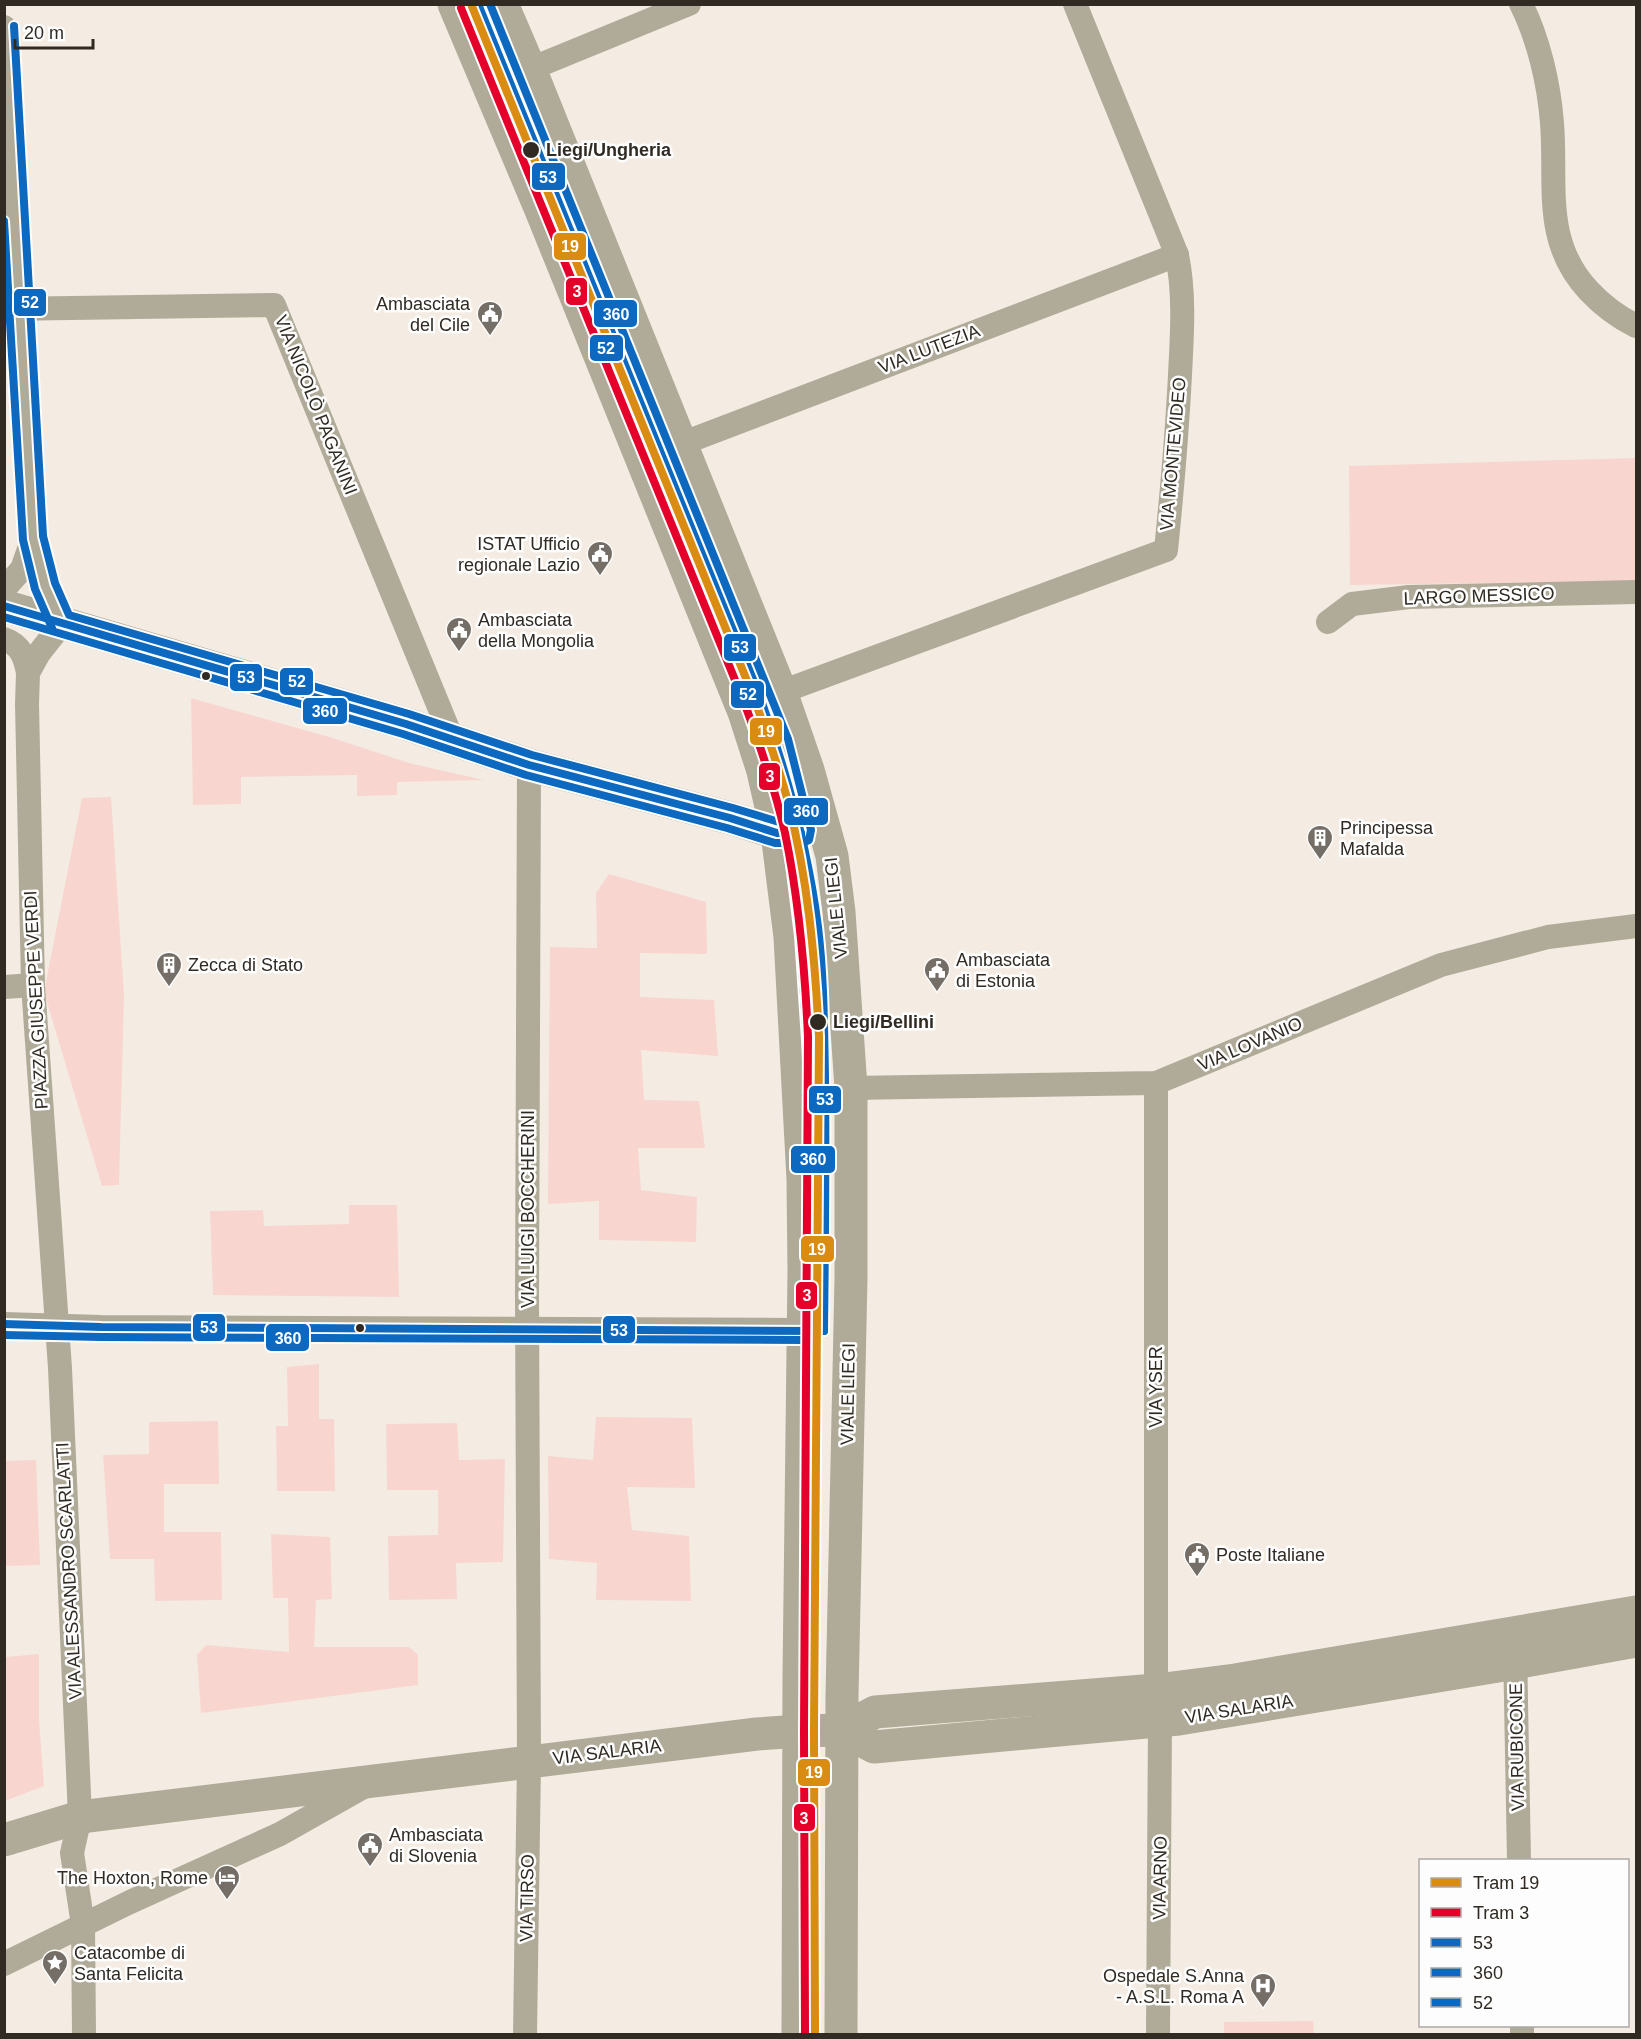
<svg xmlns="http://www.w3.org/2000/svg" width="1641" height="2039" font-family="Arial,sans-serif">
<rect width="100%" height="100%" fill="#f4ece2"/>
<!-- green -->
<g fill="#f8d6cf">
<polygon points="1636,458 1636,581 1350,585 1349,466"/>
<polygon points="191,698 336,739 409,763 484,780 397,782 397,795 357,796 357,775 241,777 241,804 193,805"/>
<polygon points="111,797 124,995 119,1185 102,1186 44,992 82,798"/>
<polygon points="609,874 706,902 707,954 640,953 640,997 714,1000 718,1056 641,1050 644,1100 699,1101 705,1148 638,1148 641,1190 697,1197 696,1242 599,1240 599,1201 548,1204 550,947 597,948 596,893"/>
<polygon points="349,1205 397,1205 399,1297 213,1295 210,1211 263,1210 264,1226 349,1224"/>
<polygon points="319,1364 319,1419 334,1419 335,1491 277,1491 276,1426 288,1426 287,1367"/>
<polygon points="596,1417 692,1418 695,1488 627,1487 632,1530 689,1536 691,1601 596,1600 597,1563 549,1559 548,1456 593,1460"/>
<polygon points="218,1421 219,1484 164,1484 164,1532 221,1532 222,1600 155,1601 154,1559 110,1559 103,1455 149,1454 149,1422"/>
<polygon points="457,1423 459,1460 505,1459 503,1562 456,1563 457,1599 389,1600 388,1536 438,1535 438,1490 387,1490 386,1424"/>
<polygon points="36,1460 40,1565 5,1566 5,1461"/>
<polygon points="271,1534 330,1537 332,1599 316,1600 314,1647 409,1647 418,1655 418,1685 201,1713 197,1655 206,1645 289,1652 288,1598 273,1598"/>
<polygon points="39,1654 39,1720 44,1786 5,1801 5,1657"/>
<polygon points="1313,2021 1314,2034 1224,2034 1224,2022"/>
</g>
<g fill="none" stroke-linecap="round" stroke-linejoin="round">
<!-- street -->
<g stroke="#b0ab99" stroke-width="24">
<path d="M1521,4C1539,40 1549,84 1552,123C1557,185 1542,241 1589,291C1603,306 1618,317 1636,326"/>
<polyline points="4,27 33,538 45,586 62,624 39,653 28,673 27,704 33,985 60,1368 80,1817 72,1853 83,1925 84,2034"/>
<polyline points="530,69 689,4"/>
<polyline points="4,309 274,305 453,741"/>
<polyline points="681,444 1177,255"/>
<polyline points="4,589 22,569 33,538"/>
<polyline points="1328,622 1352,604 1409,597 1636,592"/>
<path d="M4,639C21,645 25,657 28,673"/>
<path d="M781,692L1166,550C1172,491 1177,433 1180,375C1182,334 1185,295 1177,255L1075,4"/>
<polyline points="4,987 33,985"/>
<polyline points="1156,1083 1156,1690"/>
<polyline points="851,1088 1156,1083 1441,965 1548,937 1636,926"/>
<polyline points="4,1324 101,1327 803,1330"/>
<polyline points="1515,1647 1519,1860"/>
<polyline points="4,1964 128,1903 280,1834 365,1786"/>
<polyline points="1522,2026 1522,2034"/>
<polyline points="525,2034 529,1761 527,1296 529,765"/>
<polyline points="1158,2034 1160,1721"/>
</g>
<!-- secondary -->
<g stroke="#b0aa98" stroke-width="33">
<polyline points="454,4 541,210 744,712 763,771 777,833 790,937 803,1179 804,1271 799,1677 798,2034"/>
<polyline points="502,4 530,69 781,692 808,770 832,856 839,912 851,1088 851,1278 842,1696 841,2034"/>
<polyline points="4,606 406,724 529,765 730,818 777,833 795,833"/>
<polyline points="842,1730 875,1712 1156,1690 1235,1680 1636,1612"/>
<polyline points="4,1840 80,1817 757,1734 799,1731 842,1730 874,1747 1179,1719 1498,1666 1636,1641"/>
</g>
<defs>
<g id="bus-1">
<path d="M478,4L759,694C786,770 808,847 818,927C824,977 824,1027 825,1077C826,1161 825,1246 824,1331"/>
<polyline points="4,606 406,724 529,765 730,818 777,833 801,833"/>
<polyline points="4,1324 101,1327 824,1331"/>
</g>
<g id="bus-2">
<polyline points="4,221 23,540 35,589 52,628"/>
<polyline points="4,617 403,734 526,775 727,828 775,843 802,843 809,840 811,830 788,739 490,4"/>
<polyline points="4,1335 101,1337 803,1340 809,1339 814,1330 814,1179 807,1040 800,936 787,832"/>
</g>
<polyline id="bus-3" points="14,26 43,536 55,583 69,615 409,714 532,755 733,808 779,822 787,822 768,746 749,698 468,8"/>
</defs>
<!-- bus-1 casing -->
<use href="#bus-1" stroke="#fdfdfd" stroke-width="12"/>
<!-- bus-2 casing -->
<use href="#bus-2" stroke="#fdfdfd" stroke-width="12"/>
<!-- bus-3 casing -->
<use href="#bus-3" stroke="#fdfdfd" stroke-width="12"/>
<!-- bus-1 -->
<use href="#bus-1" stroke="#0c69bf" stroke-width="8"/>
<!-- bus-2 -->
<use href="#bus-2" stroke="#0c69bf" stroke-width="8"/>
<!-- bus-3 -->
<use href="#bus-3" stroke="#0c69bf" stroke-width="8"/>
<defs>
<path id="tram-1" d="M471,4L754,698C766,732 779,767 788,802C808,879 815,958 819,1037L814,1730L815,2034"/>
<path id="tram-2" d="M461,8L744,702C760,745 775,788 785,833C799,900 805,969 808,1037L804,1730L805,2034"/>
</defs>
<!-- tram-1 casing -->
<use href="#tram-1" stroke="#fdfdfd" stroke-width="12"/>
<!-- tram-2 casing -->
<use href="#tram-2" stroke="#fdfdfd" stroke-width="12"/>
<!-- tram-1 -->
<use href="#tram-1" stroke="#da8b11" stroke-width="8"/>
<!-- tram-2 -->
<use href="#tram-2" stroke="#e4002b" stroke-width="8"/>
</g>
<!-- icons -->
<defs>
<symbol id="civic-pin" viewBox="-11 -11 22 30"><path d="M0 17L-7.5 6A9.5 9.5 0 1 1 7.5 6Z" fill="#756e66" stroke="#fdfdfd"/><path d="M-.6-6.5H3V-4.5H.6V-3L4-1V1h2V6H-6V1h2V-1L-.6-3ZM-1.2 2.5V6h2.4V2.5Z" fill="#fff"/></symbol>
<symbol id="building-pin" viewBox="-11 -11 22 30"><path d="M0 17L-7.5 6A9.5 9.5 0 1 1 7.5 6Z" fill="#756e66" stroke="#fdfdfd"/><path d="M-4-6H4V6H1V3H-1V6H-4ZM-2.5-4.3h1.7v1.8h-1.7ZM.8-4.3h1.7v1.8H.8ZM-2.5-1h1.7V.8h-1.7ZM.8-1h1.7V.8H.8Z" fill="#fff"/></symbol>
<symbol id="hotel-pin" viewBox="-11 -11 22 30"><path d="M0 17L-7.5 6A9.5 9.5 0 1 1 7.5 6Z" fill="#756e66" stroke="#fdfdfd"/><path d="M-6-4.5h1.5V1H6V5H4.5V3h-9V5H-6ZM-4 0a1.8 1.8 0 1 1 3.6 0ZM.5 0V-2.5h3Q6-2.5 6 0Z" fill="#fff"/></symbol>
<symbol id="sight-pin" viewBox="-11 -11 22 30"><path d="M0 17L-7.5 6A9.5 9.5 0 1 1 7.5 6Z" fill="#756e66" stroke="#fdfdfd"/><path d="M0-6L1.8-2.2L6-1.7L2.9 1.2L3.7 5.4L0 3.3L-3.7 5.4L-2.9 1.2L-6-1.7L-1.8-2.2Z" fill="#fff"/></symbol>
<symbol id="hospital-pin" viewBox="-11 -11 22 30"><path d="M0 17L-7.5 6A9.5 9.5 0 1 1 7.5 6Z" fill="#756e66" stroke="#fdfdfd"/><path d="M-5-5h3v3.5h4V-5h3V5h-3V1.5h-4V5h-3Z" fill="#fff"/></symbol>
</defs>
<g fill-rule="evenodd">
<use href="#civic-pin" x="475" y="299" width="30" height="40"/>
<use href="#civic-pin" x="585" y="539" width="30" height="40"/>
<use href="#civic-pin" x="444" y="615" width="30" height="40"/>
<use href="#building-pin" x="1305" y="823" width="30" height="40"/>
<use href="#building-pin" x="154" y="950" width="30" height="40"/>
<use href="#civic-pin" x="922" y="955" width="30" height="40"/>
<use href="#civic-pin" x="1182" y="1540" width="30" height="40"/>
<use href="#civic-pin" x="355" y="1830" width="30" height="40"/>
<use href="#hotel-pin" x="212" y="1863" width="30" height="40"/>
<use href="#sight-pin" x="40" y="1948" width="30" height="40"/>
<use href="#hospital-pin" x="1248" y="1971" width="30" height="40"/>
</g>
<!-- markers -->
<g fill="#302a23" stroke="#fdfdfd" stroke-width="2">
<circle cx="531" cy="150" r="9"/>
<circle cx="206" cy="676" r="5"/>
<circle cx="818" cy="1022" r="9"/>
<circle cx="360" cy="1328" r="5"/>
</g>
<g text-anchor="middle" stroke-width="5" stroke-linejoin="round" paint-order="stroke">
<!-- stop labels -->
<g font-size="18" font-weight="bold" fill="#302a23" stroke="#fdfdfd" text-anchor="start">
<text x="546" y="156">Liegi/Ungheria</text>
<text x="833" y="1028">Liegi/Bellini</text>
</g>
<!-- poi labels -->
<g font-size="18" fill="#302a23" stroke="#fdfdfd" text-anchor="start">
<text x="470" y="310" text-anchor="end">Ambasciata<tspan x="470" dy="21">del Cile</tspan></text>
<text x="580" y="550" text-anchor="end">ISTAT Ufficio<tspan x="580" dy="21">regionale Lazio</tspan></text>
<text x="478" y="626">Ambasciata<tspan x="478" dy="21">della Mongolia</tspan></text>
<text x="1340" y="834">Principessa<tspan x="1340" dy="21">Mafalda</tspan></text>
<text x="956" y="966">Ambasciata<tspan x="956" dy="21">di Estonia</tspan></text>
<text x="188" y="971">Zecca di Stato</text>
<text x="1216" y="1561">Poste Italiane</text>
<text x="389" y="1841">Ambasciata<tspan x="389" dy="21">di Slovenia</tspan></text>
<text x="208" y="1884" text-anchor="end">The Hoxton, Rome</text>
<text x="74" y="1959">Catacombe di<tspan x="74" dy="21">Santa Felicita</tspan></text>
<text x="1244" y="1982" text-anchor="end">Ospedale S.Anna<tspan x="1244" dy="21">- A.S.L. Roma A</tspan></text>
</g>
<!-- street labels -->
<g font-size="18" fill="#302a23" stroke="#fdfdfd">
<text transform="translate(929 349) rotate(-21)" y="6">VIA LUTEZIA</text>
<text transform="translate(316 405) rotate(68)" y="6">VIA NICOLÒ PAGANINI</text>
<text transform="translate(1173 454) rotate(-85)" y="6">VIA MONTEVIDEO</text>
<text transform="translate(1479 596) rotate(-2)" y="6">LARGO MESSICO</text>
<text transform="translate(836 908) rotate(-96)" y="6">VIALE LIEGI</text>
<text transform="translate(36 1000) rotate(-93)" y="6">PIAZZA GIUSEPPE VERDI</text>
<text transform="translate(1250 1044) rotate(-23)" y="6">VIA LOVANIO</text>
<text transform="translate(528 1209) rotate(-90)" y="6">VIA LUIGI BOCCHERINI</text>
<text transform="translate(1156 1387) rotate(-90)" y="6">VIA YSER</text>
<text transform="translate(848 1394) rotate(-89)" y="6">VIALE LIEGI</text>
<text transform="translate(69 1571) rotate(-93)" y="6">VIA ALESSANDRO SCARLATTI</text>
<text transform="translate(1239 1709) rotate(-9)" y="6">VIA SALARIA</text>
<text transform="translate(1517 1747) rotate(-91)" y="6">VIA RUBICONE</text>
<text transform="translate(607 1752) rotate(-7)" y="6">VIA SALARIA</text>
<text transform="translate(1160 1878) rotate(-89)" y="6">VIA ARNO</text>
<text transform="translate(527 1898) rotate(-89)" y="6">VIA TIRSO</text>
</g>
</g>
<g stroke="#fdfdfd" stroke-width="2">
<rect x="531" y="162" width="35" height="29" rx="6" fill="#0c69bf"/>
<rect x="553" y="232" width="34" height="29" rx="6" fill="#da8b11"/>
<rect x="565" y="277" width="23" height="29" rx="6" fill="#e4002b"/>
<rect x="13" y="288" width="34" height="29" rx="6" fill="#0c69bf"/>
<rect x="593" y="299" width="45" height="29" rx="6" fill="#0c69bf"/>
<rect x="589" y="334" width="35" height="28" rx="6" fill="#0c69bf"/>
<rect x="723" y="633" width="34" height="29" rx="6" fill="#0c69bf"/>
<rect x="229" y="663" width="34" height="29" rx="6" fill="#0c69bf"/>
<rect x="279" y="667" width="35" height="29" rx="6" fill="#0c69bf"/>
<rect x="730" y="680" width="35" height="29" rx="6" fill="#0c69bf"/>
<rect x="302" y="697" width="46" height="28" rx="6" fill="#0c69bf"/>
<rect x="749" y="717" width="34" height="29" rx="6" fill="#da8b11"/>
<rect x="758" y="762" width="23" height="29" rx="6" fill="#e4002b"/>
<rect x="783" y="797" width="46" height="29" rx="6" fill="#0c69bf"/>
<rect x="808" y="1085" width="34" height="29" rx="6" fill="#0c69bf"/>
<rect x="790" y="1145" width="46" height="29" rx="6" fill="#0c69bf"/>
<rect x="800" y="1235" width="35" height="28" rx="6" fill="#da8b11"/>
<rect x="795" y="1281" width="23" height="29" rx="6" fill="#e4002b"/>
<rect x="192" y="1313" width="34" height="29" rx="6" fill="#0c69bf"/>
<rect x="602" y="1315" width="34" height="29" rx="6" fill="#0c69bf"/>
<rect x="265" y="1323" width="45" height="29" rx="6" fill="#0c69bf"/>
<rect x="797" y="1758" width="34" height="29" rx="6" fill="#da8b11"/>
<rect x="793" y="1803" width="23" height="29" rx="6" fill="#e4002b"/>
</g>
<g font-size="16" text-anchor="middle" font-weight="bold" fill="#fff">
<text x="548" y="183">53</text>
<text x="570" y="252">19</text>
<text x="577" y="297">3</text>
<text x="30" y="308">52</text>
<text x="616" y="320">360</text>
<text x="606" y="354">52</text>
<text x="740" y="653">53</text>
<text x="246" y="683">53</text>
<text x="297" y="687">52</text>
<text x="748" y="700">52</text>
<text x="325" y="717">360</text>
<text x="766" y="737">19</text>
<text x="770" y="782">3</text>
<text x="806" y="817">360</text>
<text x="825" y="1105">53</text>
<text x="813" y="1165">360</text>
<text x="817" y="1255">19</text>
<text x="807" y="1301">3</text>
<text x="209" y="1333">53</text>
<text x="619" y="1336">53</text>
<text x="288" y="1344">360</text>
<text x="814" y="1778">19</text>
<text x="804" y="1824">3</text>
</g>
<!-- border -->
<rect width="1641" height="2039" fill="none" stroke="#302a23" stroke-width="12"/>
<!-- legend -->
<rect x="1419" y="1859" width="210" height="168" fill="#fdfdfd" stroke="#aba9a6" stroke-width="1.5"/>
<rect x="1431" y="1878" width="30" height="9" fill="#da8b11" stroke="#aba9a6" stroke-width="1.5"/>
<text x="1473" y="1889" font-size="18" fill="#302a23">Tram 19</text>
<rect x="1431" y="1908" width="30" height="9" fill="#e4002b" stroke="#aba9a6" stroke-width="1.5"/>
<text x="1473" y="1919" font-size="18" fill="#302a23">Tram 3</text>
<rect x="1431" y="1938" width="30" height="9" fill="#0c69bf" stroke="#aba9a6" stroke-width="1.5"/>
<text x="1473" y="1949" font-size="18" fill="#302a23">53</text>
<rect x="1431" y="1968" width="30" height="9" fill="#0c69bf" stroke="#aba9a6" stroke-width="1.5"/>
<text x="1473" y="1979" font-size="18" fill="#302a23">360</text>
<rect x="1431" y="1998" width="30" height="9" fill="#0c69bf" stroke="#aba9a6" stroke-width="1.5"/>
<text x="1473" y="2009" font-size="18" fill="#302a23">52</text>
<!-- scale -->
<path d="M15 39v9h78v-9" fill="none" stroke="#302a23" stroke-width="3"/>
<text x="24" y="39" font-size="18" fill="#302a23" stroke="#fdfdfd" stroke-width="4.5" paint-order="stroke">20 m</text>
</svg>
